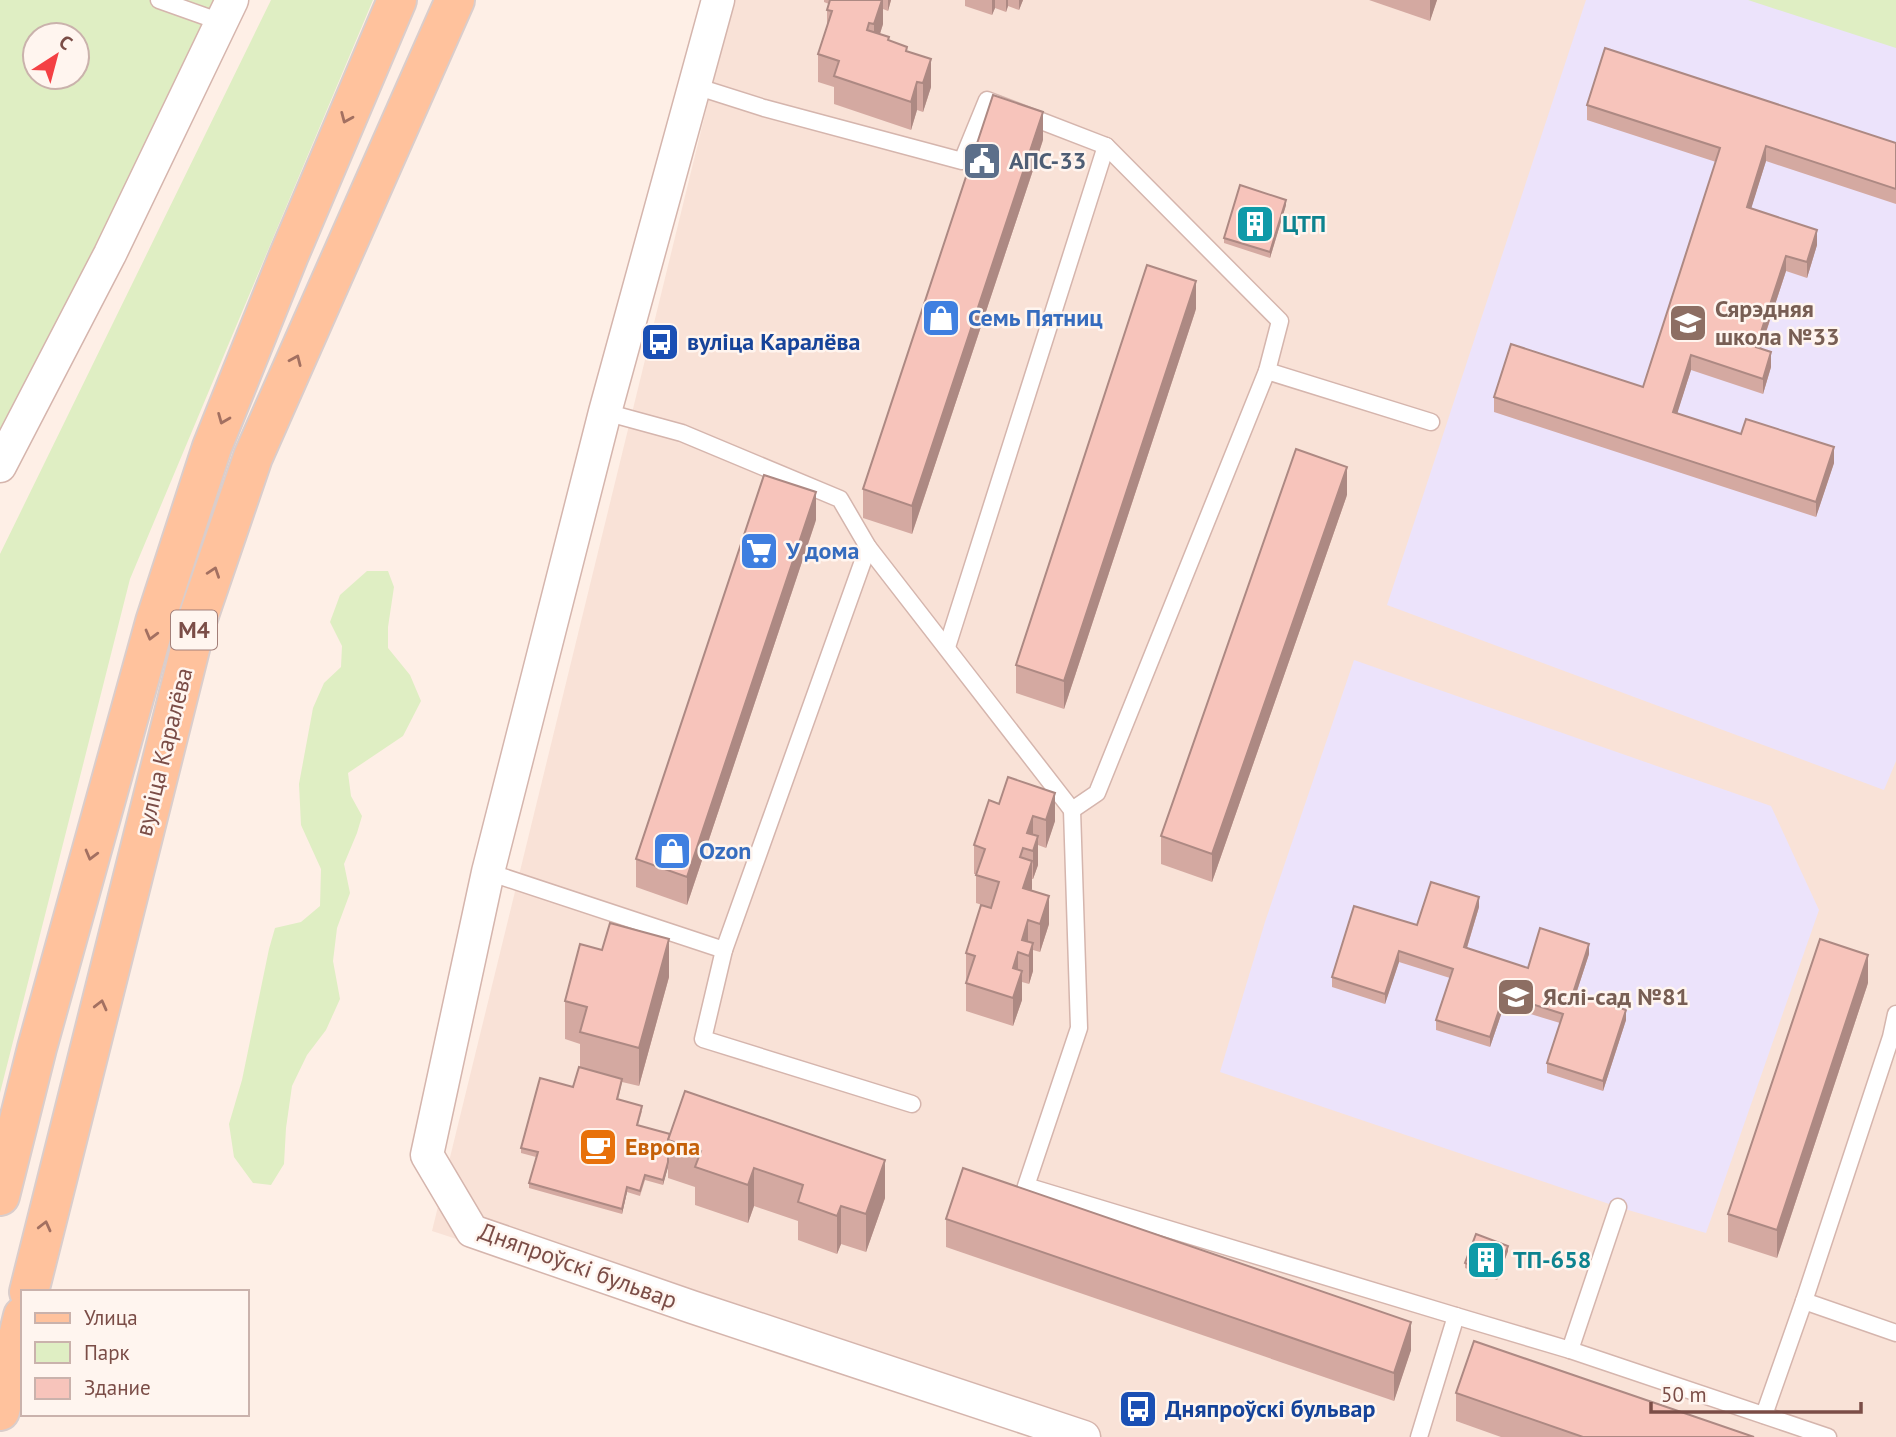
<svg xmlns="http://www.w3.org/2000/svg" width="1896" height="1437" font-family="'PT Sans',sans-serif">
<rect width="100%" height="100%" fill="#feefe6"/>
<!-- residential -->
<polygon fill="#f9e2d7" points="733,0 1896,0 1896,1437 1061,1437 432,1231"/>
<!-- education -->
<g fill="#ece3fb">
<polygon points="1586,0 1896,0 1896,761 1884,790 1387,605"/>
<polygon points="1354,660 1771,806 1819,910 1706,1233 1618,1207 1220,1072 1265,922"/>
</g>
<!-- green -->
<g fill="#dfeec3" fill-rule="evenodd">
<path d="M0,0H220L70,307L0,435ZM35,35H77V77H35Z"/>
<polygon points="271,0 373,0 130,579 0,1093 0,554"/>
<polygon points="1748,0 1896,0 1896,48"/>
<polygon points="367,571 388,571 394,587 388,627 388,648 410,675 421,701 403,736 348,773 351,796 362,816 357,833 344,864 350,893 337,928 333,961 340,999 326,1030 307,1055 292,1086 286,1128 284,1164 271,1185 253,1183 234,1157 229,1124 242,1080 269,949 275,928 301,922 320,906 321,869 301,825 299,784 313,708 324,683 341,667 342,646 330,622 340,595"/>
</g>
<g fill="none" stroke-linecap="round" stroke-linejoin="round">
<defs>
<g id="service">
<polyline points="159,0 221,22"/>
<polyline points="1267,371 1431,422"/>
<polyline points="605,412 682,433 840,499 868,547 1072,810 1097,793 1267,371 1280,321 1106,146 987,100 962,161 764,108 695,86"/>
<polyline points="947,647 1106,146"/>
<polyline points="1072,810 1079,1028 1026,1186 1456,1316 1419,1437"/>
<polyline points="488,872 724,950 868,547"/>
<polyline points="724,950 703,1039 912,1104"/>
<polyline points="1804,1301 1896,1333"/>
<polyline points="1456,1316 1570,1350 1828,1437"/>
<polyline points="1570,1350 1618,1207"/>
<polyline points="1764,1415 1804,1301 1891,1037 1896,1014"/>
</g>
<g id="minor">
<polyline points="718,0 605,412 488,872 427,1155 472,1231 692,1307 1084,1437"/>
<polyline points="0,466 110,254 232,0"/>
</g>
<g id="primary">
<polyline points="0,1196 37,1048 155,622 212,447 289,255 397,0"/>
<polyline points="29,1292 197,621 253,457 455,0"/>
<polyline points="0,1411 23,1316"/>
</g>
</defs>
<!-- service casing -->
<use href="#service" stroke="#d5b5ad" stroke-width="19"/>
<!-- minor casing -->
<use href="#minor" stroke="#d5b5ad" stroke-width="35"/>
<!-- primary casing -->
<use href="#primary" stroke="#dacdcb" stroke-width="42"/>
<!-- service -->
<use href="#service" stroke="#fff" stroke-width="16"/>
<!-- minor -->
<use href="#minor" stroke="#fff" stroke-width="32"/>
<!-- primary -->
<use href="#primary" stroke="#ffc29d" stroke-width="38"/>
</g>
<!-- wall -->
<g fill="#d4a9a1">
<polygon points="824,0 891,0 888,11 883,9 883,24 880,34 907,51 931,87 923,112 917,110 911,130 834,104 834,87 818,82 818,54 827,27 827,10 829,4 824,2"/>
<polygon points="965,0 1023,0 1019,10 1008,6 1006,12 995,8 992,15 965,6"/>
<polygon points="1369,0 1437,0 1430,21"/>
<polygon points="1587,105 1896,143 1896,204 1766,161 1751,208 1817,245 1807,278 1786,271 1761,348 1771,367 1763,394 1691,370 1677,413 1741,434 1834,463 1816,517 1494,412 1494,397 1643,387 1716,162 1587,120"/>
<polygon points="1043,140 912,534 863,518 863,489"/>
<polygon points="1286,205 1270,258 1224,243 1224,238"/>
<polygon points="1196,309 1064,709 1016,693 1016,665"/>
<polygon points="1347,495 1212,882 1161,864 1161,836"/>
<polygon points="816,520 687,905 636,887 636,859"/>
<polygon points="989,800 1055,821 1046,848 1038,845 1038,865 1033,879 1032,879 1031,890 1049,924 1040,952 1033,950 1033,971 1029,984 1022,982 1022,1000 1013,1026 966,1011 966,953 991,908 976,903 976,874 974,874 974,845"/>
<polygon points="1479,907 1467,948 1528,968 1589,954 1576,994 1626,1020 1603,1091 1547,1073 1547,1063 1560,1023 1504,1006 1490,1047 1436,1030 1436,1020 1450,978 1399,962 1385,1004 1332,987 1332,977"/>
<polygon points="669,977 639,1086 622,1082 618,1100 642,1111 638,1125 885,1198 866,1252 841,1244 837,1254 798,1240 798,1221 754,1206 748,1223 695,1205 695,1187 668,1178 668,1167 663,1185 645,1180 640,1196 627,1192 622,1214 529,1188 529,1183 536,1157 521,1153 521,1148 573,1087 580,1068 580,1044 565,1039 565,1001"/>
<polygon points="1868,983 1777,1258 1728,1242 1728,1214"/>
<polygon points="946,1219 1411,1350 1394,1401 946,1247"/>
<polygon points="1508,1251 1497,1280 1465,1268 1465,1263"/>
<polygon points="1456,1393 1754,1437 1501,1437 1456,1421"/>
</g>
<!-- shaded-wall -->
<g fill="#ad8983">
<polygon points="882,0 883,0 883,24 874,52 874,24"/>
<polygon points="888,0 891,0 888,11"/>
<polygon points="992,0 995,0 995,8 992,15"/>
<polygon points="1006,0 1008,0 1008,6 1006,12"/>
<polygon points="1019,0 1023,0 1019,10"/>
<polygon points="1430,0 1437,0 1430,21"/>
<polygon points="931,59 931,87 923,112 923,83"/>
<polygon points="917,82 917,110 911,130 911,102"/>
<polygon points="1043,112 1043,140 912,534 912,506"/>
<polygon points="1766,146 1766,161 1747,222 1747,207"/>
<polygon points="1286,200 1286,205 1270,258 1270,252"/>
<polygon points="1817,230 1817,245 1807,278 1807,262"/>
<polygon points="1786,256 1786,271 1756,362 1756,347"/>
<polygon points="1196,281 1196,309 1064,709 1064,681"/>
<polygon points="1771,352 1771,367 1763,394 1763,379"/>
<polygon points="1691,355 1691,370 1673,427 1673,412"/>
<polygon points="1834,447 1834,463 1816,517 1816,502"/>
<polygon points="1347,467 1347,495 1212,882 1212,854"/>
<polygon points="816,492 816,520 687,905 687,877"/>
<polygon points="1055,793 1055,821 1046,848 1046,820"/>
<polygon points="1033,816 1033,844 1027,833"/>
<polygon points="1038,836 1038,865 1033,879 1033,851"/>
<polygon points="1032,861 1032,889 1023,916 1023,888"/>
<polygon points="1049,896 1049,924 1040,952 1040,924"/>
<polygon points="1479,897 1479,907 1464,957 1464,947"/>
<polygon points="1028,920 1028,948 1022,940"/>
<polygon points="669,939 669,977 639,1086 639,1048"/>
<polygon points="1033,943 1033,971 1029,984 1029,956"/>
<polygon points="1589,944 1589,954 1573,1003 1573,993"/>
<polygon points="1399,951 1399,962 1385,1004 1385,994"/>
<polygon points="1018,952 1018,980 1013,968"/>
<polygon points="1868,955 1868,983 1777,1258 1777,1230"/>
<polygon points="1022,971 1022,1000 1013,1026 1013,998"/>
<polygon points="1504,995 1504,1006 1490,1047 1490,1037"/>
<polygon points="1626,1010 1626,1020 1603,1091 1603,1081"/>
<polygon points="885,1160 885,1198 866,1252 866,1214"/>
<polygon points="668,1162 668,1167 663,1185 663,1180"/>
<polygon points="754,1168 754,1206 748,1223 748,1185"/>
<polygon points="627,1187 627,1192 622,1214 622,1209"/>
<polygon points="841,1206 841,1244 837,1254 837,1216"/>
<polygon points="1508,1246 1508,1251 1497,1280 1497,1275"/>
<polygon points="1411,1322 1411,1350 1394,1401 1394,1373"/>
</g>
<!-- building -->
<g fill="#f7c4bb" stroke="#ad8983" stroke-width="2">
<polygon points="830,0 882,0 874,24 869,23 867,30 889,37 888,40 907,47 906,51 931,59 923,83 917,82 911,102 834,76 839,61 818,54 832,11 827,10"/>
<polygon points="1605,48 1896,143 1896,189 1766,146 1747,207 1817,230 1807,262 1786,256 1756,347 1771,352 1763,379 1691,355 1673,412 1741,434 1746,419 1834,447 1816,502 1494,397 1511,344 1643,387 1720,148 1587,105"/>
<polygon points="993,95 1043,112 912,506 863,489"/>
<polygon points="1240,185 1286,200 1270,252 1224,238"/>
<polygon points="1147,265 1196,281 1064,681 1016,665"/>
<polygon points="1296,449 1347,467 1212,854 1161,836"/>
<polygon points="764,475 816,492 687,877 636,859"/>
<polygon points="1008,777 1055,793 1046,820 1033,816 1027,833 1038,836 1033,851 1023,848 1020,857 1032,861 1023,888 1049,896 1040,924 1028,920 1022,940 1033,943 1029,956 1018,952 1013,968 1022,971 1013,998 966,983 975,956 966,953 981,905 991,908 999,882 976,875 985,849 974,845 989,800 999,804"/>
<polygon points="1431,882 1479,897 1464,947 1528,968 1540,928 1589,944 1573,993 1626,1010 1603,1081 1547,1063 1563,1014 1504,995 1490,1037 1436,1020 1453,969 1399,951 1385,994 1332,977 1354,906 1417,925"/>
<polygon points="610,923 669,939 639,1048 580,1032 587,1007 565,1001 580,944 602,950"/>
<polygon points="1820,939 1868,955 1777,1230 1728,1214"/>
<polygon points="579,1067 622,1079 617,1099 642,1106 637,1125 670,1134 668,1140 668,1162 663,1180 645,1175 640,1191 627,1187 622,1209 529,1183 538,1152 521,1148 540,1078 573,1087"/>
<polygon points="685,1091 885,1160 866,1214 841,1206 837,1216 798,1202 803,1185 754,1168 748,1185 695,1167 701,1151 668,1140"/>
<polygon points="963,1168 1411,1322 1394,1373 946,1219"/>
<polygon points="1476,1234 1508,1246 1497,1275 1465,1263"/>
<polygon points="1474,1341 1754,1437 1583,1437 1456,1393"/>
</g>
<!-- one-way arrows -->
<defs><path id="oneway-chevron" d="M-2-3.5L2.5 0L-2 3.5" fill="none" stroke-width="1.6" stroke-linecap="round" stroke-linejoin="round" transform="scale(1.75)"/></defs>
<g stroke="#a37061">
<use href="#oneway-chevron" transform="translate(346 118) rotate(113)"/>
<use href="#oneway-chevron" transform="translate(296 360) rotate(-66)"/>
<use href="#oneway-chevron" transform="translate(223 419) rotate(112)"/>
<use href="#oneway-chevron" transform="translate(214 572) rotate(-71)"/>
<use href="#oneway-chevron" transform="translate(151 635) rotate(105)"/>
<use href="#oneway-chevron" transform="translate(91 855) rotate(105)"/>
<use href="#oneway-chevron" transform="translate(101 1005) rotate(-76)"/>
<use href="#oneway-chevron" transform="translate(45 1226) rotate(-76)"/>
</g>
<!-- icons -->
<defs>
<symbol id="civic-square" viewBox="-11 -11 22 22"><rect x="-9" y="-9" width="18" height="18" rx="4" fill="#5c6f8a" stroke="#fff5ef"/><path d="M-.6-6.5H3V-4.5H.6V-3L4-1V1h2V6H-6V1h2V-1L-.6-3ZM-1.2 2.5V6h2.4V2.5Z" fill="#fff"/></symbol>
<symbol id="building-square" viewBox="-11 -11 22 22"><rect x="-9" y="-9" width="18" height="18" rx="4" fill="#0f9aa8" stroke="#fff5ef"/><path d="M-4-6H4V6H1V3H-1V6H-4ZM-2.5-4.3h1.7v1.8h-1.7ZM.8-4.3h1.7v1.8H.8ZM-2.5-1h1.7V.8h-1.7ZM.8-1h1.7V.8H.8Z" fill="#fff"/></symbol>
<symbol id="shop-square" viewBox="-11 -11 22 22"><rect x="-9" y="-9" width="18" height="18" rx="4" fill="#3f7fe0" stroke="#fff5ef"/><path d="M-5-2.5h2.3a2.7 3.5 0 0 1 5.4 0H5L5.5 6h-11ZM-1.5-2.5h3a1.5 2.3 0 0 0-3 0Z" fill="#fff"/></symbol>
<symbol id="school-square" viewBox="-11 -11 22 22"><rect x="-9" y="-9" width="18" height="18" rx="4" fill="#8d6e63" stroke="#fff5ef"/><path d="M0-5L7-2L0 1L-7-2ZM-4 1L0 2.5L4 1V4Q0 6-4 4Z" fill="#fff"/></symbol>
<symbol id="bus-square" viewBox="-11 -11 22 22"><rect x="-9" y="-9" width="18" height="18" rx="4" fill="#1a4fb4" stroke="#fff5ef"/><path d="M-5-6H5V4H4V6H2V4H-2V6H-4V4H-5ZM-3.5-4V0h7V-4ZM-3.5 1.2v1.5H-2V1.2ZM2 1.2v1.5H3.5V1.2Z" fill="#fff"/></symbol>
<symbol id="supermarket-square" viewBox="-11 -11 22 22"><rect x="-9" y="-9" width="18" height="18" rx="4" fill="#3f7fe0" stroke="#fff5ef"/><path d="M-6-5.5h2.5l.6 2H6L4.5 2H-2.5L-4.4-4H-6ZM-1.5 3.2a1.3 1.3 0 1 0 .1 0ZM3 3.2a1.3 1.3 0 1 0 .1 0Z" fill="#fff"/></symbol>
<symbol id="cafe-square" viewBox="-11 -11 22 22"><rect x="-9" y="-9" width="18" height="18" rx="4" fill="#e8710a" stroke="#fff5ef"/><path d="M-5.5-4.5H6V0H3Q3 3.5 0 3.5H-2.5Q-5.5 3.5-5.5 0ZM3-3.2v2h1.7v-2ZM-6 4.5H4V6H-6Z" fill="#fff"/></symbol>
</defs>
<g fill-rule="evenodd">
<use href="#civic-square" x="960" y="139" width="44" height="44"/>
<use href="#building-square" x="1233" y="202" width="44" height="44"/>
<use href="#shop-square" x="919" y="296" width="44" height="44"/>
<use href="#school-square" x="1666" y="301" width="44" height="44"/>
<use href="#bus-square" x="638" y="320" width="44" height="44"/>
<use href="#supermarket-square" x="737" y="529" width="44" height="44"/>
<use href="#shop-square" x="650" y="829" width="44" height="44"/>
<use href="#school-square" x="1494" y="975" width="44" height="44"/>
<use href="#cafe-square" x="576" y="1125" width="44" height="44"/>
<use href="#building-square" x="1464" y="1238" width="44" height="44"/>
<use href="#bus-square" x="1116" y="1387" width="44" height="44"/>
</g>
<g text-anchor="middle" stroke-width="5" stroke-linejoin="round" paint-order="stroke">
<!-- shield labels -->
<rect fill="#fff5ef" stroke="#a37f79" stroke-width="2" x="171" y="610.5" width="46" height="39" rx="5"/>
<g font-size="23" font-weight="bold" fill="#7b4d47">
<text x="194" y="638">М4</text>
</g>
<!-- service labels -->
<g font-size="24" font-weight="bold" fill="#4e5e75" stroke="#fff5ef" text-anchor="start">
<text x="1009" y="169">АПС-33</text>
</g>
<!-- culture labels -->
<g font-size="24" font-weight="bold" fill="#0d838f" stroke="#fff5ef" text-anchor="start">
<text x="1282" y="232">ЦТП</text>
<text x="1513" y="1268">ТП-658</text>
</g>
<!-- education labels -->
<g font-size="24" font-weight="bold" fill="#785e54" stroke="#fff5ef" text-anchor="start">
<text x="1715" y="317">Сярэдняя<tspan x="1715" dy="28">школа №33</tspan></text>
<text x="1543" y="1005">Яслі-сад №81</text>
</g>
<!-- shop labels -->
<g font-size="24" font-weight="bold" fill="#366cbe" stroke="#fff5ef" text-anchor="start">
<text x="968" y="326">Семь Пятниц</text>
<text x="786" y="559">У дома</text>
<text x="699" y="859">Ozon</text>
</g>
<!-- transit labels -->
<g font-size="24" font-weight="bold" fill="#164399" stroke="#fff5ef" text-anchor="start">
<text x="687" y="350">вуліца Каралёва</text>
<text x="1165" y="1417">Дняпроўскі бульвар</text>
</g>
<!-- street labels -->
<g font-size="24" fill="#7b4d47" stroke="#fff5ef">
<text transform="translate(164 752) rotate(-76)" y="8">вуліца Каралёва</text>
<text transform="translate(578 1266) rotate(20)" y="8">Дняпроўскі бульвар</text>
</g>
<!-- food labels -->
<g font-size="24" font-weight="bold" fill="#c56008" stroke="#fff5ef" text-anchor="start">
<text x="625" y="1155">Европа</text>
</g>
</g>
<!-- legend -->
<rect x="21" y="1290" width="228" height="126" fill="#fff5ef" stroke="#cab2ac" stroke-width="2"/>
<rect x="35" y="1313" width="35" height="10" fill="#ffc29d" stroke="#cab2ac" stroke-width="2"/>
<text x="84" y="1325" font-size="21" fill="#7b4d47">Улица</text>
<rect x="35" y="1342" width="35" height="21" fill="#dfeec3" stroke="#cab2ac" stroke-width="2"/>
<text x="84" y="1360" font-size="21" fill="#7b4d47">Парк</text>
<rect x="35" y="1378" width="35" height="21" fill="#f7c4bb" stroke="#cab2ac" stroke-width="2"/>
<text x="84" y="1395" font-size="21" fill="#7b4d47">Здание</text>
<!-- north arrow -->
<g transform="translate(56 56) rotate(36)"><circle r="33" fill="#fff5ef" stroke="#cab2ac" stroke-width="2"/>
<path d="M0-5L12 26L0 18L-12 26Z" fill="#f44044"/>
<text y="-10" font-size="19" font-weight="bold" text-anchor="middle" fill="#7b4d47">С</text>
</g>
<!-- scale -->
<path d="M1651 1402v10h210v-10" fill="none" stroke="#7b4d47" stroke-width="3.5"/>
<text x="1661" y="1402" font-size="21" fill="#7b4d47" stroke="#fff5ef" stroke-width="5" paint-order="stroke">50 m</text>
</svg>
